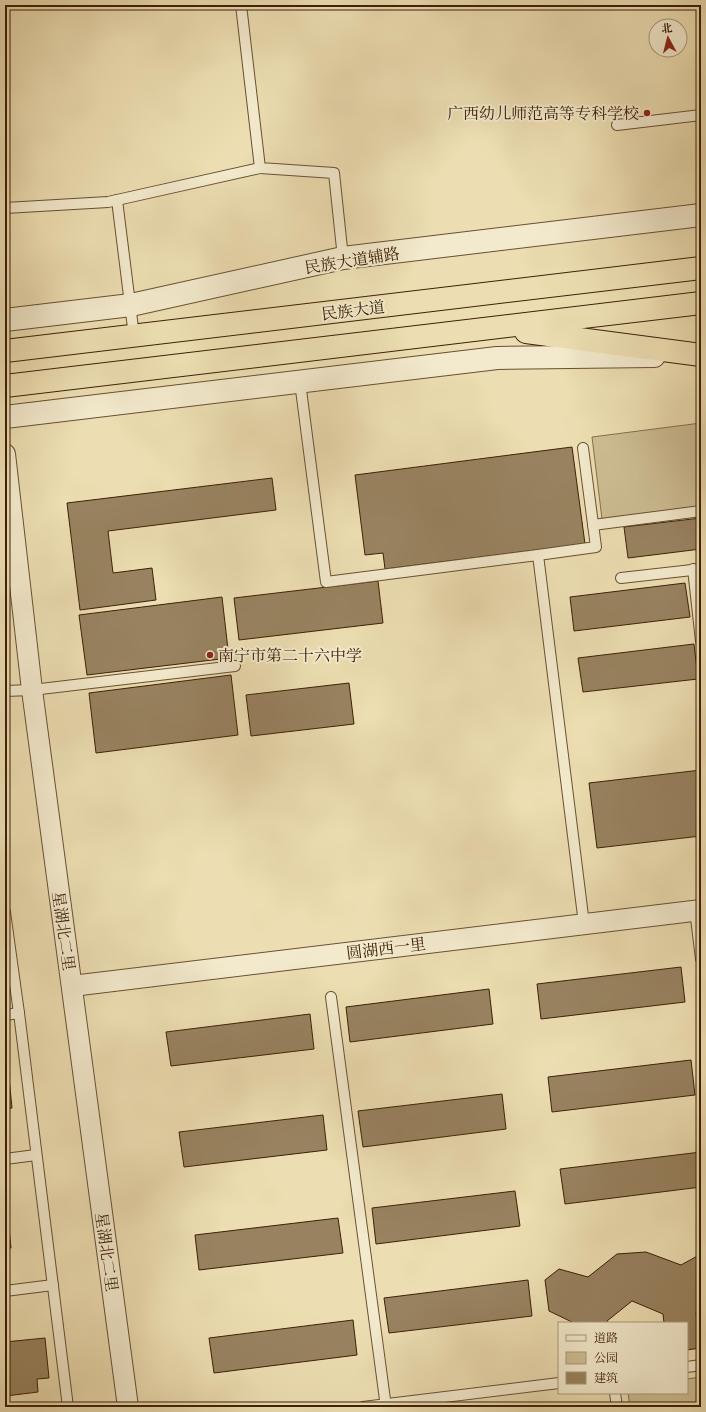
<svg xmlns="http://www.w3.org/2000/svg" width="706" height="1412" font-family="'IM FELL DW Pica','Noto Serif SC',serif">
<rect width="100%" height="100%" fill="#ecdeb2"/>
<filter id="stains"><feTurbulence type="fractalNoise" baseFrequency=".005" numOctaves="4"/><feColorMatrix values="0 0 0 0 .2 0 0 0 0 .09 0 0 0 0 .02 0 0 0 .5 -.17"/></filter>
<radialGradient id="worn" r=".72"><stop offset=".6" stop-color="#630" stop-opacity="0"/><stop offset="1" stop-color="#630" stop-opacity=".3"/></radialGradient>
<!-- green -->
<g fill="#cebe95" stroke="#866f4e">
<polygon points="701,423 701,507 602,519 592,437"/>
<polygon points="701,1377 701,1407 630,1407 628,1393 687,1393 687,1379"/>
</g>
<!-- building -->
<g fill="#988360" stroke="#3d2007">
<polygon points="572,447 585,544 385,569 383,553 365,555 355,475"/>
<polygon points="272,478 276,510 108,531 113,573 152,568 156,600 80,610 67,503"/>
<polygon points="701,518 701,549 628,558 624,527"/>
<polygon points="378,581 383,623 239,640 234,598"/>
<polygon points="685,583 690,617 574,631 570,597"/>
<polygon points="222,597 229,658 87,675 79,615"/>
<polygon points="694,644 698,679 583,692 578,658"/>
<polygon points="231,675 238,735 96,753 89,693"/>
<polygon points="349,683 354,724 251,736 246,695"/>
<polygon points="701,770 701,836 597,848 589,783"/>
<polygon points="681,967 685,1002 541,1019 537,984"/>
<polygon points="489,989 493,1024 350,1042 346,1007"/>
<polygon points="310,1014 314,1049 171,1066 166,1032"/>
<polygon points="691,1060 695,1095 552,1112 548,1077"/>
<polygon points="5,1068 8,1068 12,1108 5,1109"/>
<polygon points="502,1094 506,1129 363,1147 358,1111"/>
<polygon points="323,1115 327,1150 184,1167 179,1132"/>
<polygon points="701,1152 701,1187 565,1204 560,1169"/>
<polygon points="515,1191 520,1226 376,1244 372,1208"/>
<polygon points="5,1208 7,1208 11,1248 5,1248"/>
<polygon points="338,1218 343,1253 199,1270 195,1235"/>
<polygon points="646,1252 681,1265 701,1254 701,1308 696,1312 700,1348 687,1350 687,1323 664,1323 663,1314 632,1301 607,1321 607,1323 574,1323 549,1311 545,1280 559,1269 588,1277 617,1254"/>
<polygon points="528,1280 532,1316 389,1333 384,1298"/>
<polygon points="353,1320 357,1355 214,1373 209,1338"/>
<polygon points="45,1338 49,1378 37,1379 38,1392 6,1396 5,1389 5,1342"/>
<polygon points="590,1403 590,1407 557,1407"/>
</g>
<g fill="none" stroke-linecap="round" stroke-linejoin="round">
<defs>
<g id="service">
<polyline points="241,5 260,168 334,173 343,258"/>
<polyline points="617,125 701,115"/>
<polyline points="117,200 134,336"/>
<polyline points="5,208 108,202 260,168"/>
<polyline points="300,382 326,582 538,555 584,924"/>
<polyline points="593,525 701,511"/>
<polyline points="538,555 596,547 583,448"/>
<polyline points="693,569 701,641"/>
<polyline points="621,578 701,569"/>
<polyline points="5,691 32,690 235,666"/>
<polyline points="695,910 701,959"/>
<polyline points="5,912 19,1013 68,1407"/>
<polyline points="331,997 386,1407"/>
<polyline points="5,1015 19,1013"/>
<polyline points="5,1159 36,1155"/>
<polyline points="5,1291 53,1285"/>
<polyline points="687,1367 701,1365"/>
<polyline points="615,1393 617,1407"/>
<polyline points="363,1407 559,1383"/>
</g>
<g id="minor">
<polyline points="5,454 32,690 128,1407"/>
<polyline points="72,986 701,910"/>
</g>
<g id="tertiary">
<polyline points="5,320 131,305 343,258 701,215"/>
<polyline points="5,417 497,358 654,356"/>
</g>
<g id="trunk">
<polyline points="526,332 701,355"/>
<polyline points="5,351 701,268"/>
<polyline points="5,386 701,303"/>
</g>
</defs>
<!-- service casing -->
<use href="#service" stroke="#695032" stroke-width="12"/>
<!-- minor casing -->
<use href="#minor" stroke="#695032" stroke-width="22"/>
<!-- tertiary casing -->
<use href="#tertiary" stroke="#695032" stroke-width="24"/>
<!-- trunk casing -->
<use href="#trunk" stroke="#3d2007" stroke-width="24"/>
<!-- service -->
<use href="#service" stroke="#f3eacd" stroke-width="10"/>
<!-- minor -->
<use href="#minor" stroke="#f3eacd" stroke-width="20"/>
<!-- tertiary -->
<use href="#tertiary" stroke="#f3eacd" stroke-width="22"/>
<!-- trunk -->
<use href="#trunk" stroke="#ecdeb2" stroke-width="22"/>
</g>
<!-- markers -->
<g fill="#8f2418" stroke="#f3eacd" stroke-width="1.5">
<circle cx="647" cy="113" r="4"/>
<circle cx="210" cy="655" r="4"/>
</g>
<g text-anchor="middle" stroke-width="4" stroke-linejoin="round" paint-order="stroke">
<!-- poi labels -->
<g font-size="16" fill="#3d2007" stroke="#f3eacd" text-anchor="end">
<text x="639" y="119">广西幼儿师范高等专科学校</text>
<text x="218" y="661" text-anchor="start">南宁市第二十六中学</text>
</g>
<!-- street labels -->
<g font-size="16" fill="#3d2007" stroke="#f3eacd">
<text transform="translate(352 260) rotate(-9)" y="6">民族大道辅路</text>
<text transform="translate(353 310) rotate(-7)" y="6">民族大道</text>
<text transform="translate(64 931) rotate(82)" y="6">星湖北二里</text>
<text transform="translate(386 948) rotate(-7)" y="6">圆湖西一里</text>
<text transform="translate(107 1252) rotate(82)" y="6">星湖北二里</text>
</g>
</g>
<!-- margin -->
<rect width="706" height="1412" fill="none" stroke="#ecdeb2" stroke-width="20"/>
<rect x="6" y="6" width="694" height="1400" fill="none" stroke="#3d2007" stroke-width="2"/>
<rect x="10" y="10" width="686" height="1392" fill="none" stroke="#3d2007"/>
<!-- legend -->
<rect x="558" y="1322" width="130" height="72" fill="#f3eacd" stroke="#aa997e"/>
<rect x="566" y="1335" width="20" height="6" fill="#f3eacd" stroke="#aa997e"/>
<text x="594" y="1342" font-size="12" fill="#3d2007">道路</text>
<rect x="566" y="1352" width="20" height="12" fill="#cebe95" stroke="#aa997e"/>
<text x="594" y="1362" font-size="12" fill="#3d2007">公园</text>
<rect x="566" y="1372" width="20" height="12" fill="#988360" stroke="#aa997e"/>
<text x="594" y="1382" font-size="12" fill="#3d2007">建筑</text>
<!-- north arrow -->
<g transform="translate(668 38) rotate(353)"><circle r="19" fill="#f3eacd" stroke="#aa997e"/>
<path d="M0-3L7 15L0 10L-7 15Z" fill="#8f2418"/>
<text y="-6" font-size="11" font-weight="bold" text-anchor="middle" fill="#3d2007">北</text>
</g>
<rect width="100%" height="100%" filter="url(#stains)"/>
<rect width="100%" height="100%" fill="url(#worn)"/>
</svg>
